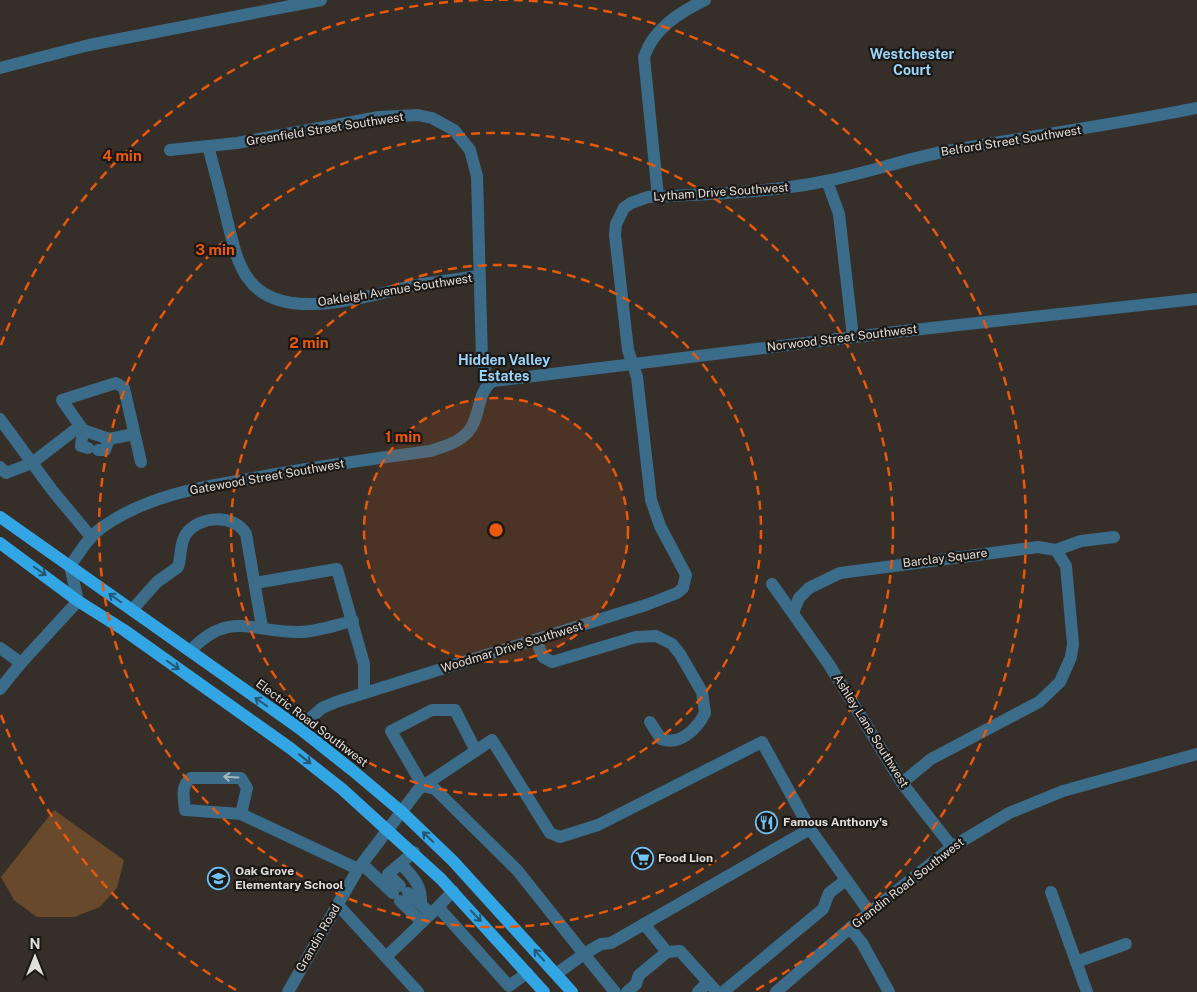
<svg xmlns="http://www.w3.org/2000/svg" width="1197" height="992" font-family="'Public Sans',sans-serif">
<rect width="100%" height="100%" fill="#362f29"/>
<!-- park -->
<polygon fill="#68492c" points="54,810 124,860 117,888 100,907 74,917 37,917 14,900 1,877"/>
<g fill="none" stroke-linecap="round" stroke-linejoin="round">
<!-- minor -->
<g stroke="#3b6c8a" stroke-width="12">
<polyline points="0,68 89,45 321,0"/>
<path d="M208,146C215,172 222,198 228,224C233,242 236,261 247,277C281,328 374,293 422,284C441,281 460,279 478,276"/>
<polyline points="170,150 237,143 379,117 418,115 432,118 454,130 470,150 477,176 482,360 489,384"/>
<polyline points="827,181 839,214 853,337"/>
<path d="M658,197L644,57C653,29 680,12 705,0"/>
<polyline points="0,419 52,490 91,537"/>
<polyline points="83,430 81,446 88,448"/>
<polyline points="134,434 109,439 83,430 62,400 116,383 124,388 141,462"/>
<polyline points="98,450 105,450 109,439"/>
<polyline points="0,467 6,473 32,463 80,426"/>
<polyline points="255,583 337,569 364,664 364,693"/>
<polyline points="772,584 828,663 902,783 952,847"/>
<path d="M132,610L157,582L178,567C182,556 179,544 186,534C199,515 235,514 246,534L262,627"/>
<polyline points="793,613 799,598 809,588 840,573 1038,547 1056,550 1081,541 1114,537"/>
<path d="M536,640L543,657L552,662L636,637L656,636L672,644L680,654L702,692L705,713C697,729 680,746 661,739L650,722"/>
<polyline points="0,648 21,663 0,689"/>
<path d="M190,651C230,609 253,633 299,632C317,632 335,625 353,621"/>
<path d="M21,663L78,601L70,566C80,552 89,536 104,526C149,495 201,487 254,478C312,467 371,459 430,451C443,447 458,443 468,432C481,418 476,392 493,381L895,332L1197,299"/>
<path d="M299,728L322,708L336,702L646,605L677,593L683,588L686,575L660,526L651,500L637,377L628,350L615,235L616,224L624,208L631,203L648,197C707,194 768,193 826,181C867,173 906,159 947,151C1030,136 1114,125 1197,108"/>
<polyline points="476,751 455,710 432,710 391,731 423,786 492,740 550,833 560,837 598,825 762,742 810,829"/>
<polyline points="902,783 931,759 1039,702 1060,682 1071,657 1073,644 1066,566 1056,550"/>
<path d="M241,814L247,788L241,778H191C180,786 184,798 185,810L241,814L358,869"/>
<polyline points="362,864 393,893"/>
<path d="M401,864C413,877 422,885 421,904"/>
<polyline points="400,886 388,874 414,852"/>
<polyline points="1051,892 1087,992"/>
<polyline points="408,893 425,908"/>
<polyline points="400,901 422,922"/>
<polyline points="338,905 418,992"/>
<polyline points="438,907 453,891"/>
<polyline points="644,924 667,952 680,951 717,992"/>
<polyline points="850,928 862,943 889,992"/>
<polyline points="386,957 438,907 509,986 527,973"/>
<polyline points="1076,962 1126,944"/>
<polyline points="556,974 584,954 615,992"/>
<polyline points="288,992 358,869 418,790 423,786 435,789 517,870 584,954 601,944 611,943 810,829 870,913"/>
<polyline points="627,992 636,984 639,975 667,952"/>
<polyline points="698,992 708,982"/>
<polyline points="723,992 823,909 829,893 846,880"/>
<polyline points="776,992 850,928 952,847 1009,813 1063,791 1197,754"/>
</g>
<!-- major -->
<g stroke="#32a5e4" stroke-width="12">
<polyline points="0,517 299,728 352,770 402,812 453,861 572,992"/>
<polyline points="0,543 78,601 124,630 290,748 342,789 441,879 544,992"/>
</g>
</g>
<!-- one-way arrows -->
<defs><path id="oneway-shaft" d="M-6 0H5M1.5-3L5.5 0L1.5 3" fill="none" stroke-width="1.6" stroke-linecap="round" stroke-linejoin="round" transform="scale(1.25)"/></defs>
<g stroke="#255772">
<use href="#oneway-shaft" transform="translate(40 571) rotate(35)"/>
<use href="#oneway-shaft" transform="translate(115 598) rotate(-145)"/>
<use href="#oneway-shaft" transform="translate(173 665) rotate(35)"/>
<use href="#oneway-shaft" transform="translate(261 702) rotate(-145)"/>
<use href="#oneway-shaft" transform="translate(305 759) rotate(38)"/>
<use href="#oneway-shaft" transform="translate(428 837) rotate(-137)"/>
<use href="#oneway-shaft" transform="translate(476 916) rotate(47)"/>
<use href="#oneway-shaft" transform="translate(539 955) rotate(-131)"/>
</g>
<use stroke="#a7b5bd" href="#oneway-shaft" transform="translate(231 777) rotate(-177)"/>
<!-- distance rings -->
<circle cx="496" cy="530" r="132" fill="#e8590c" fill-opacity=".12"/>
<g fill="none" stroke="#e8590c" stroke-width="2.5" stroke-dasharray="9 6">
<circle cx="496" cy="530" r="132"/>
<circle cx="496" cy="530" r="265"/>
<circle cx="496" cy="530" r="397"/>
<path d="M236 990A529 529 0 0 1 1 715M1 345A529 529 0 1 1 756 990"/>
</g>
<!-- icons -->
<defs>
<symbol id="restaurant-ring" viewBox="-11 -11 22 22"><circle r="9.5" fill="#1b1815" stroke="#70c1f4" stroke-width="1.5"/><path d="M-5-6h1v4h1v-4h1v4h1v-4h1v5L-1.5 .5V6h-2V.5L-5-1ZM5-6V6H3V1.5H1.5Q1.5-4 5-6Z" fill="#70c1f4"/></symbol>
<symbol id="supermarket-ring" viewBox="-11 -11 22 22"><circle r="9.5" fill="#1b1815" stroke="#70c1f4" stroke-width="1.5"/><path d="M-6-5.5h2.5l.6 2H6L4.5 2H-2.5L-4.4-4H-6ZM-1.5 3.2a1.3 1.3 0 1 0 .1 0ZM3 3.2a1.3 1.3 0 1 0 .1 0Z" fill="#70c1f4"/></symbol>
<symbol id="school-ring" viewBox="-11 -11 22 22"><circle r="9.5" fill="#1b1815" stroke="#70c1f4" stroke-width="1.5"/><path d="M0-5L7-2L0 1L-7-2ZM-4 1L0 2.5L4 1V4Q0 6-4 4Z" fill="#70c1f4"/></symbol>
</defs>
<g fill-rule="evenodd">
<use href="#restaurant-ring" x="754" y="810" width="25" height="25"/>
<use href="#supermarket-ring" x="630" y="846" width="25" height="25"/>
<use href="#school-ring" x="206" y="866" width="25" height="25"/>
</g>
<g text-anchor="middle" stroke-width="4.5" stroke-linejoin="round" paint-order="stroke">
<!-- street labels -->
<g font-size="12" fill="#e1ddd9" stroke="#1b1815">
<text transform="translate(325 129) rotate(-9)" y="4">Greenfield Street Southwest</text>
<text transform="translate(1011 141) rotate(-9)" y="4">Belford Street Southwest</text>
<text transform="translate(721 192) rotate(-4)" y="4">Lytham Drive Southwest</text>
<text transform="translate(395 290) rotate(-9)" y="4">Oakleigh Avenue Southwest</text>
<text transform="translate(842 338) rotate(-7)" y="4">Norwood Street Southwest</text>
<text transform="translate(267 477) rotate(-10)" y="4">Gatewood Street Southwest</text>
<text transform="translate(945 558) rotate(-7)" y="4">Barclay Square</text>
<text transform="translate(512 647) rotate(-17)" y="4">Woodmar Drive Southwest</text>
<text transform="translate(312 723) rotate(37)" y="4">Electric Road Southwest</text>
<text transform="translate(871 731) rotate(58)" y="4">Ashley Lane Southwest</text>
<text transform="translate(908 883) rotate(-38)" y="4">Grandin Road Southwest</text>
<text transform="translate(318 938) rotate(-60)" y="4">Grandin Road</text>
</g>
<!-- poi labels -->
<g font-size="12" font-weight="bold" fill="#e1ddd9" stroke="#1b1815" text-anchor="start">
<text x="783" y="826">Famous Anthony's</text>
<text x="658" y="862">Food Lion</text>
<text x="235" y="875">Oak Grove<tspan x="235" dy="14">Elementary School</tspan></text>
</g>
<!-- neighbourhood labels -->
<g font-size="14" font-weight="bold" fill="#9bd5fb" stroke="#1b1815">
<text x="912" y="59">Westchester<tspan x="912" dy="16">Court</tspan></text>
<text x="504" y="365">Hidden Valley<tspan x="504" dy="16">Estates</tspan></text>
</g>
</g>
<circle cx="496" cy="530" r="8" fill="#e8590c" stroke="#1b1815" stroke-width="2.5"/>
<g font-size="15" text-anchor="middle" font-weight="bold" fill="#e8590c" stroke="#1b1815" stroke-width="4.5" stroke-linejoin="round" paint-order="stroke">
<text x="122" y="161">4 min</text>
<text x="215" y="255">3 min</text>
<text x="309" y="348">2 min</text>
<text x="403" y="442">1 min</text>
</g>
<!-- north arrow -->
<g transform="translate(35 957)" stroke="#1b1815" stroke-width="4" paint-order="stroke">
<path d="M0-4L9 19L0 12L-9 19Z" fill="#e1ddd9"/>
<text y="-8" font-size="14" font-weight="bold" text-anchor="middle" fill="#e1ddd9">N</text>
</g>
</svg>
